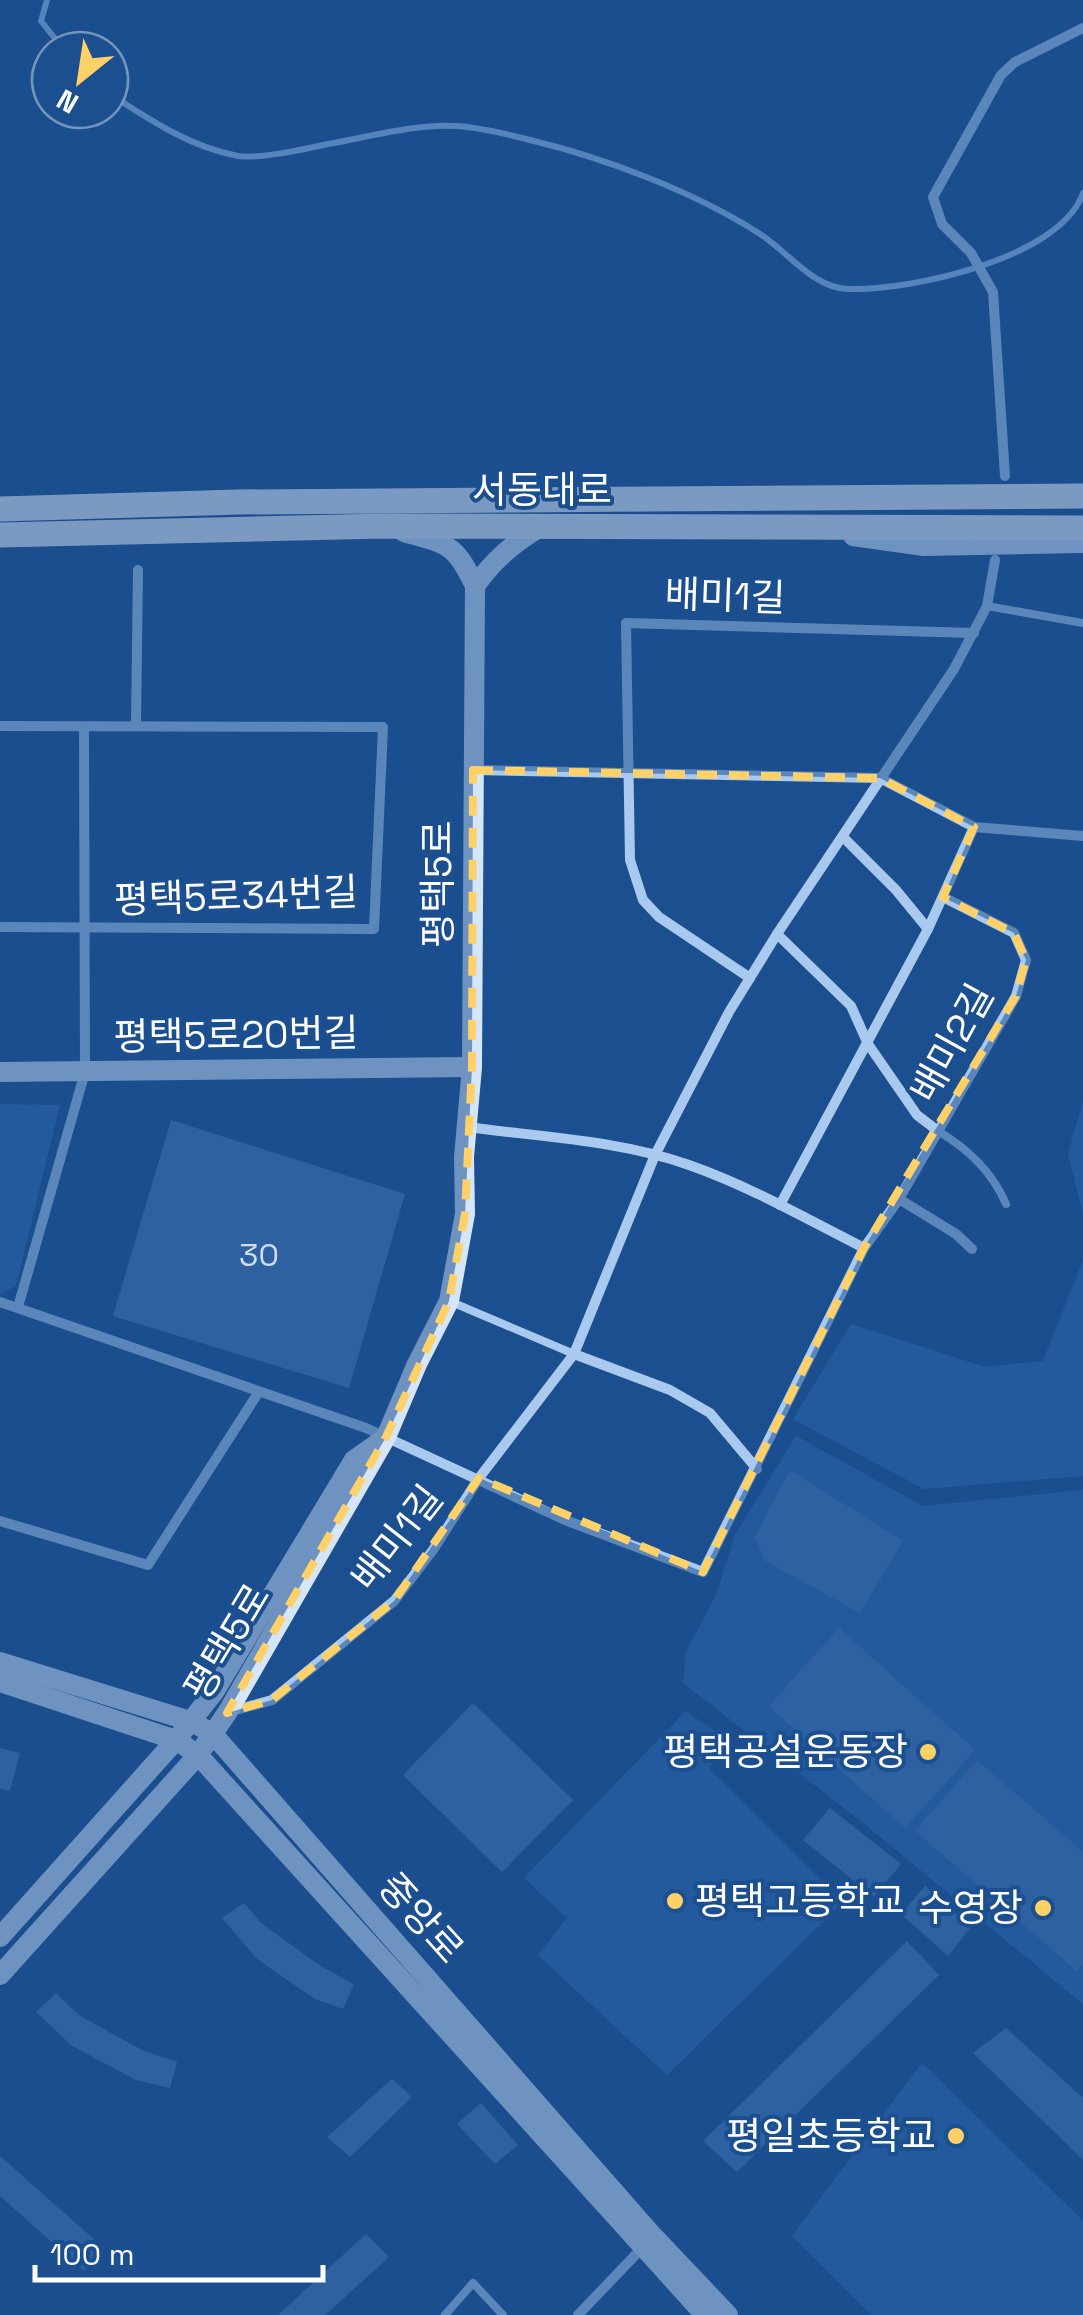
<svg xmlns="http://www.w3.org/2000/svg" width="1083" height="2315" font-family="'Space Grotesk','Noto Sans KR',sans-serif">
<rect width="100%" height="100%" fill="#1b4f8f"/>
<!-- green -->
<g fill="#2e69ad">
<polygon points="1083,1101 1083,1215 1068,1154"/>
<polygon points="0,1104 60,1105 16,1285 0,1295"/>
<polygon points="1083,1260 1083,1476 924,1489 793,1419 851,1324 985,1367 1043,1361"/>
<polygon points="796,1436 923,1506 1083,1490 1083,2004 862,1822 683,1683 686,1652 716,1595 735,1535"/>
<polygon points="686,1711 729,1742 709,1768 843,1902 667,2075 538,1955 567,1918 524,1878"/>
<polygon points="922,2063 1083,2221 1083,2315 871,2315 792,2236"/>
</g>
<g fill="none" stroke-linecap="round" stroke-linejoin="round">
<!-- stream -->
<g stroke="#9cc4f0" stroke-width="6">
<polyline points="47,0 41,21 64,50"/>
<path d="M110,94C150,120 190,147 238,156C261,159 305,149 328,144C369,137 414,124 455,126C479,127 507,134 530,140C605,158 695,192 760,234C787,251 814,289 849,289C910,291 1061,258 1083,193"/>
</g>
</g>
<!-- building -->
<g fill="#4478b7">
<polygon points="171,1120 405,1194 349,1388 113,1316"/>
<polygon points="790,1470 903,1541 860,1613 765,1561 755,1537"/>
<polygon points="839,1628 975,1750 905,1828 769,1706"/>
<polygon points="473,1703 573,1800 502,1872 403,1775"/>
<polygon points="0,1748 20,1753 10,1791 0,1789"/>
<polygon points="977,1760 1083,1852 1083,1964 1077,1971 915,1831"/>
<polygon points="830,1808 901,1864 874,1897 803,1840"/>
<polygon points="925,1886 971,1927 948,1956 901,1914"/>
<polygon points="244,1903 261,1923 322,1967 354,1984 343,2009 315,1999 257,1959 222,1918"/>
<polygon points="907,1941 939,1975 737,2172 703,2141"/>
<polygon points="56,1993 80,2016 144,2051 177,2062 170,2088 136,2080 72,2046 36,2012"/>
<polygon points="1006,2028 1083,2098 1083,2160 973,2053"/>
<polygon points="392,2079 412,2097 350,2157 327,2137"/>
<polygon points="481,2103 518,2145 495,2164 457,2124"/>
<polygon points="0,2156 104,2248 84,2271 0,2196"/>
<polygon points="366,2234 389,2257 325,2315 278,2315"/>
</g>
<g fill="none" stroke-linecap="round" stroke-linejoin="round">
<!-- lane -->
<g stroke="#a9c9ee" stroke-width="8">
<polyline points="987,606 1083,623"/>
<path d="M938,1131C968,1149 992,1171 1006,1204"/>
<polyline points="449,1301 574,1354"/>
<polyline points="445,2315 473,2283 503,2315"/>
</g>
<!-- street -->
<g stroke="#a9c9ee" stroke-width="10">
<polyline points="1005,476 993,292 971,253 942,224 933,197 1001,75 1015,62 1083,28"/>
<polyline points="136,724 138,570"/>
<polyline points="0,726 383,727 374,929 0,927"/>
<polyline points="474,770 880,778 974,827 1083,836"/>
<polyline points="843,837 896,890 928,929"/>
<polyline points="777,934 851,1006 868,1044 917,1115 938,1131"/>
<polyline points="750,978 659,917 643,900 630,860 626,623 974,633"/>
<path d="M467,1127C540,1137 619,1140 689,1165C749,1186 807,1219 864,1248"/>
<polyline points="899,1199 956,1234 972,1249"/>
<polyline points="780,1205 928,929 974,827"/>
<polyline points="0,1302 366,1428 565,1520 703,1572 864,1248 899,1199 1016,996 1026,960 1014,933 943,897"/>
<polyline points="18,1307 85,1072 84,727"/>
<polyline points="574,1354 670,1390 710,1413 757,1469"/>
<polyline points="0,1521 148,1565 258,1393"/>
<polyline points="232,1711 272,1700 394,1601 433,1550 479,1478 574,1354 655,1155 729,1012 777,934 954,669 987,606 995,560"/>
<polyline points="578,2315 643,2247"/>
</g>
<!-- secondary -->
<g stroke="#d6e6fa" stroke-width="20">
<polyline points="853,536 924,546 1083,543"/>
<path d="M475,586C493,561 512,544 539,528"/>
<polyline points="0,1072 472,1067"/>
<polyline points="0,1662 190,1721 212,1733 653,2236 728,2315"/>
<polyline points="0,1682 176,1740 198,1755 705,2315"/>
<polyline points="0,1937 176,1740 214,1692 354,1460 381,1441"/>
<path d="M0,1975L198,1755L227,1713L386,1437L417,1364L449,1301L465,1214L464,1157L472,1067L475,586C455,543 447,544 404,532"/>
</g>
<!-- primary -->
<g stroke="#f0f6ff" stroke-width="25">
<polyline points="0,509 238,502 1083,496"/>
<polyline points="0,535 383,526 1083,528"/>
</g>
</g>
<!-- marked area -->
<path d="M0 0H1083V2315H0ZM473,770L880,778L974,827L943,897L1014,933L1026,960L1016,996L864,1248L703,1572L479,1478L394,1601L272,1700L227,1713L386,1437L449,1301L465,1214L472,1067Z" fill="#1b4f8f" fill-opacity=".55" fill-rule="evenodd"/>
<path fill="none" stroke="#ffd166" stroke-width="8" stroke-dasharray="20 12" stroke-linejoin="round" d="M473,770L880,778L974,827L943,897L1014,933L1026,960L1016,996L864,1248L703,1572L479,1478L394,1601L272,1700L227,1713L386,1437L449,1301L465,1214L472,1067Z"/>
<!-- markers -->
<g fill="#ffd166" stroke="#1b4f8f" stroke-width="4">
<circle cx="928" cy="1752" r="10"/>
<circle cx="675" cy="1901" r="10"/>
<circle cx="1043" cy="1908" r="10"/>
<circle cx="956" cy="2136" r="10"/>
</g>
<g text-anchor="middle" stroke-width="8" stroke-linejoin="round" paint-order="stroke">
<!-- number labels -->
<g font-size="32" fill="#d0dded">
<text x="259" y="1266">30</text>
</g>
<!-- street labels -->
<g font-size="38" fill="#fff" stroke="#1b4f8f">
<text x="542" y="503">서동대로</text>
<text transform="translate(725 596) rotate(2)" y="13">배미1길</text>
<text transform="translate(438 884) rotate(-90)" y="13">평택5로</text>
<text transform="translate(236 896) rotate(-2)" y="13">평택5로34번길</text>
<text transform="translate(236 1035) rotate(-1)" y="13">평택5로20번길</text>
<text transform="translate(952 1043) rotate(-61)" y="13">배미2길</text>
<text transform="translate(397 1538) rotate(-52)" y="13">배미1길</text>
<text transform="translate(227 1642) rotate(-59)" y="13">평택5로</text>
<text transform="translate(421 1918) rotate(48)" y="13">중앙로</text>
</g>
<!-- poi labels -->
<g font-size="38" fill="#fff" stroke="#1b4f8f" text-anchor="end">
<text x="908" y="1765">평택공설운동장</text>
<text x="695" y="1914" text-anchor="start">평택고등학교</text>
<text x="1023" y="1921">수영장</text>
<text x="936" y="2149">평일초등학교</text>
</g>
</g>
<!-- north arrow -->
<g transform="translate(80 80) rotate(210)"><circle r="48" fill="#1b4f8f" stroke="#7695bc" stroke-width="2.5"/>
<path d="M0-8L18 38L0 25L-18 38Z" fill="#ffd166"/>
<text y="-15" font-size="28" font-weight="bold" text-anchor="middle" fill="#ffffff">N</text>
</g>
<!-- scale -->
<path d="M35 2265v15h288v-15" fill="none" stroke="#ffffff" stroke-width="5"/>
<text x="50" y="2265" font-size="30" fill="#ffffff" stroke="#1b4f8f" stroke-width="8" paint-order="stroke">100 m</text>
</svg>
